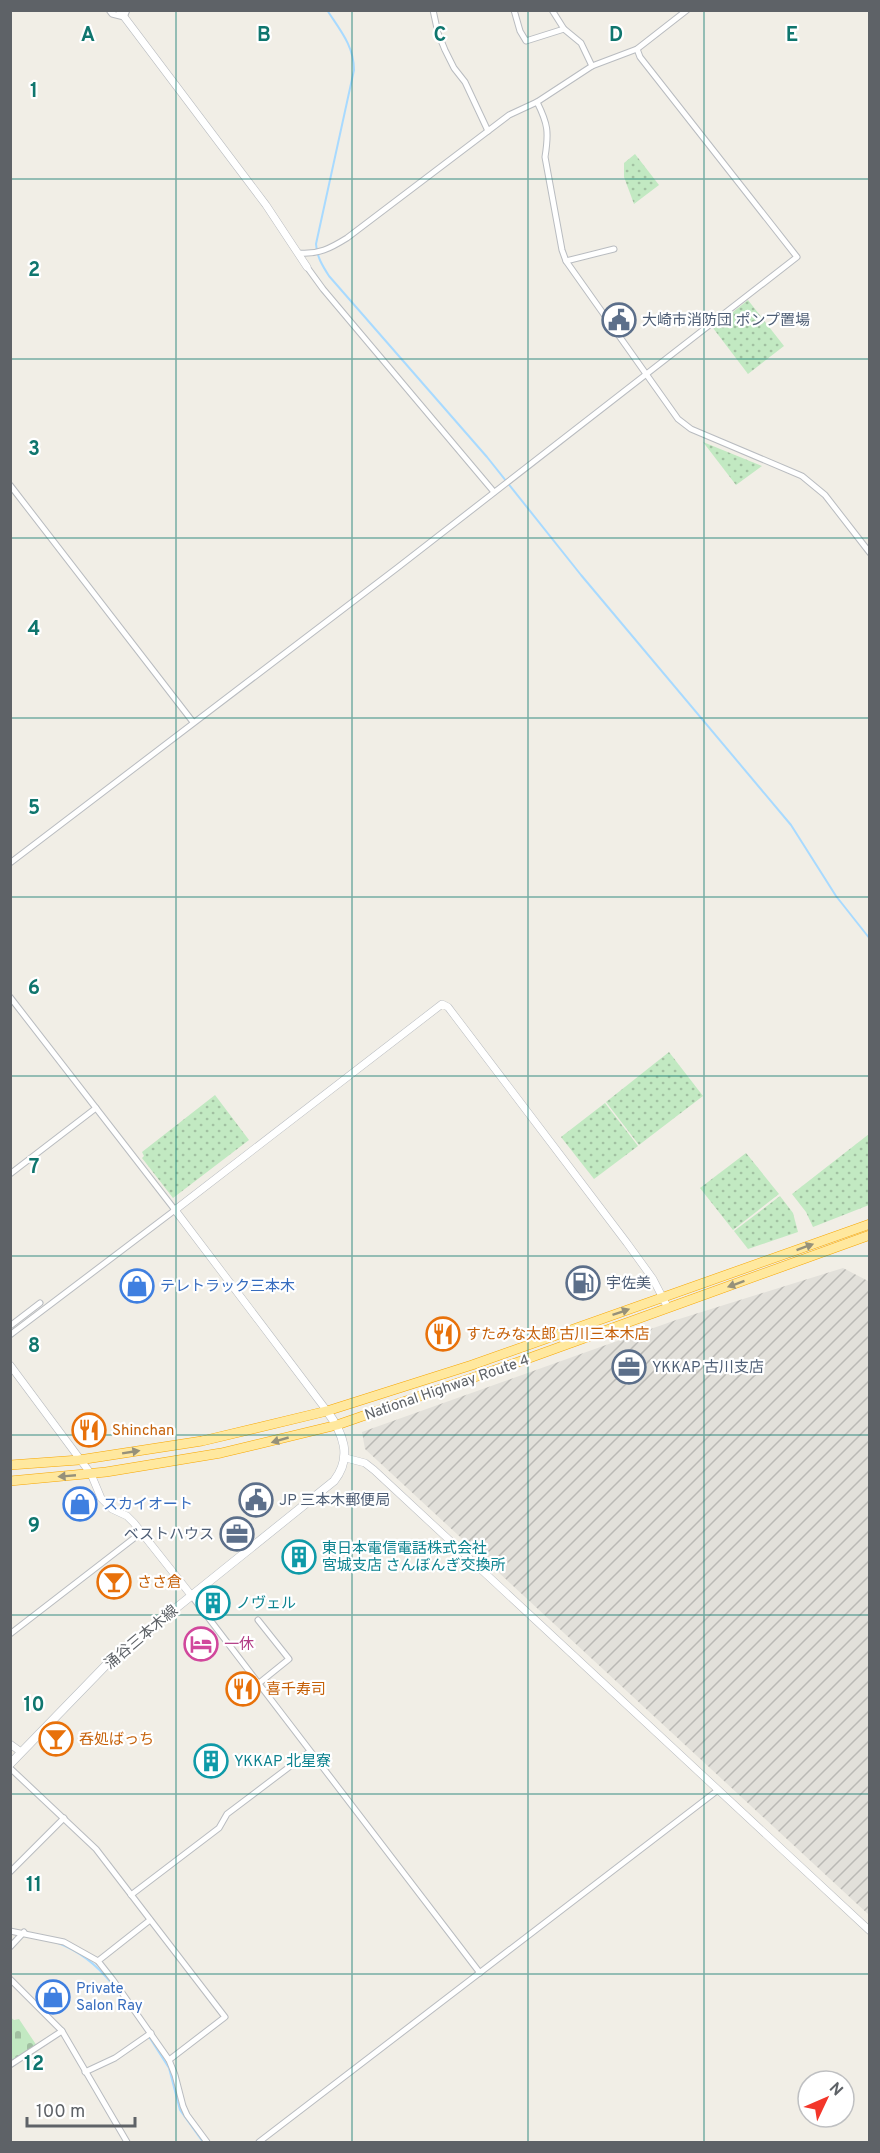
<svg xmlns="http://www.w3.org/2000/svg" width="880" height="2153" font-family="Overpass,'Noto Sans JP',sans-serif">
<defs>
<pattern id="industrial-furrows" width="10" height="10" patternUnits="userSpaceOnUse" patternTransform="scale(1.5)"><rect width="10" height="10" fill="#e2e0da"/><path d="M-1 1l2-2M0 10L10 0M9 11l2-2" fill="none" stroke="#bab9b5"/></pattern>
<pattern id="grass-dots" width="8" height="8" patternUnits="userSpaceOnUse" patternTransform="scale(1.5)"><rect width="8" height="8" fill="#c2e9c2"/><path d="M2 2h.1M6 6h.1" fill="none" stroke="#a1c0a1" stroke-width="1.8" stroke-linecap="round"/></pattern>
<pattern id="cemetery-stones" width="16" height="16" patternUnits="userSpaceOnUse" patternTransform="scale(1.5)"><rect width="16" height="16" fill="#c2e9c2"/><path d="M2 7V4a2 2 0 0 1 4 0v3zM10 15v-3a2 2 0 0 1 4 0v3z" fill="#a1c0a1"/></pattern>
</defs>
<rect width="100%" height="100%" fill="#f1eee6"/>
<!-- industrial -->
<polygon fill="url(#industrial-furrows)" points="843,1268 870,1282 869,1915 365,1449 362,1432 676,1320"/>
<!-- grass -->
<g fill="url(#grass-dots)">
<polygon points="635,154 659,185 634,204 624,177 624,163"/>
<polygon points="748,300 784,346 748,374 713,328"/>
<polygon points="703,442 762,466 736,485"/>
<polygon points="669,1052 703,1096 639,1145 606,1102"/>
<polygon points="215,1095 249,1140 173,1198 142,1158 144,1156 142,1152"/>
<polygon points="605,1103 638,1146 594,1179 561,1137"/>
<polygon points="869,1134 869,1205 813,1227 806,1212 792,1194"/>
<polygon points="746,1153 779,1194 733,1230 700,1188"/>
<polygon points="780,1196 793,1213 798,1232 748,1249 734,1231"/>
</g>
<!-- cemetery -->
<polygon fill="url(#cemetery-stones)" points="10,2017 14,2020 19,2019 37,2046 10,2063"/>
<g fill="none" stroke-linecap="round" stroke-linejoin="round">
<!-- stream -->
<g stroke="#a8daff" stroke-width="2">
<path d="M327,10C340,30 354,46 354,70L316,244C317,257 322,265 329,276L487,457L581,575L791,825L836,896L870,939"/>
<path d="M58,1943C79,1951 98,1966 112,1984"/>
<polyline points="148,2035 169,2068 180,2110 203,2142"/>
</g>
<defs>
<g id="minor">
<polyline points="109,10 112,14 124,17 127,10"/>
<polyline points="433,10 438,33 445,50 454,68 465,82 488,131"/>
<polyline points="514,10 520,31 526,41 564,29"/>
<polyline points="552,10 564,29 581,43 592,66"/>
<path d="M537,102C548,124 549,132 545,157L562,250L566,261L678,419L691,429L802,476L825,495L870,553"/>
<path d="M298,253C318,255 331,248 347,238L509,115L537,102L592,66L637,49L687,10"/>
<polyline points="566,261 614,249"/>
<polyline points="307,267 323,289 494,492"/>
<polyline points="10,485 193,722"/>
<polyline points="10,863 397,568 797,257 640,57 637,49"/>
<polyline points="10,997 175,1210 10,1335"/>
<polyline points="10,1174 96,1108"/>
<polyline points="10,1326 40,1303"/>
<polyline points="191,1595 480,1973"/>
<polyline points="10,1634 142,1532"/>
<polyline points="258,1684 289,1659 258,1620"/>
<polyline points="10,1768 96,1849 225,2017 169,2060"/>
<polyline points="10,1872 64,1818"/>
<polyline points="131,1895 219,1828 227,1814 309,1752"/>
<polyline points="10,1931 64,1942 98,1961 113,1980 169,2060 175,2075 183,2106 187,2115 207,2142"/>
<polyline points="10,1947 24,1932"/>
<polyline points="98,1961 150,1920"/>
<polyline points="10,1979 62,2031 127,2142"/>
<polyline points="10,2065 62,2031"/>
<polyline points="85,2072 115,2058 151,2033"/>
<polyline points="259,2142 718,1790"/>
</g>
<g id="tertiary">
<polyline points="119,10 266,205 307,267"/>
<polyline points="10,1365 91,1474 101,1498 112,1509 127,1516 134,1523 191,1595"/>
<polyline points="327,1411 175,1210 442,1004 448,1007 627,1243 653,1279 668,1308"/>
<polyline points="346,1458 365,1463 374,1470 870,1931"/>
<polyline points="10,1744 21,1752"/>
</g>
<path id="secondary" d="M10,1764L109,1662L334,1481C353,1457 343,1433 327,1411"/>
<g id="trunk">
<polyline points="10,1465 79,1460 202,1441 327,1411 472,1365 870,1224"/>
<polyline points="10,1481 106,1472 221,1453 337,1425 521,1361 870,1235"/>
</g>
</defs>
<!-- minor casing -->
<use href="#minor" stroke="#b9bcc0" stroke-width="7"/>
<!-- tertiary casing -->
<use href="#tertiary" stroke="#b9bcc0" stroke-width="8"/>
<!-- secondary casing -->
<use href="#secondary" stroke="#b9bdc2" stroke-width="9"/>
<!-- trunk casing -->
<use href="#trunk" stroke="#f7a600" stroke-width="10"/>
<!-- minor -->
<use href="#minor" stroke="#fff" stroke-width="5"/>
<!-- tertiary -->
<use href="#tertiary" stroke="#fff" stroke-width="7"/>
<!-- secondary -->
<use href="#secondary" stroke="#fff" stroke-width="8"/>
<!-- trunk -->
<use href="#trunk" stroke="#ffe89e" stroke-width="9"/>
</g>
<!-- one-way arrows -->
<defs><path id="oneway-solid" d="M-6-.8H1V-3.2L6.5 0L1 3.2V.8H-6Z" transform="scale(1.5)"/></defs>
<g fill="#96917a">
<use href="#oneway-solid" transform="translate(805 1247) rotate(-20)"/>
<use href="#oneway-solid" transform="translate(736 1284) rotate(160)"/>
<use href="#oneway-solid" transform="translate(621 1312) rotate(-19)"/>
<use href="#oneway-solid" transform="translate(280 1440) rotate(164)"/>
<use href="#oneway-solid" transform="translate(131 1452) rotate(-9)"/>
<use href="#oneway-solid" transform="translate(67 1476) rotate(175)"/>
</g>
<!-- grid -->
<path fill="none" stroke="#0f766e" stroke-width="1.5" stroke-opacity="0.55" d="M176,10V2142M352,10V2142M528,10V2142M704,10V2142M10,179H870M10,359H870M10,538H870M10,718H870M10,897H870M10,1076H870M10,1256H870M10,1435H870M10,1615H870M10,1794H870M10,1974H870"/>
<!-- icons -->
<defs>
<symbol id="civic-ring" viewBox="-11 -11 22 22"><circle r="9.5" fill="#fff" stroke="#5c6f8a" stroke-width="1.5"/><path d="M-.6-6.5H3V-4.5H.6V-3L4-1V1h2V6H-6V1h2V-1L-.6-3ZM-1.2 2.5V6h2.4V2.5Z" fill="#5c6f8a"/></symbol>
<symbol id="fuel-ring" viewBox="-11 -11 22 22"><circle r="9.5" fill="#fff" stroke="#5c6f8a" stroke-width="1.5"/><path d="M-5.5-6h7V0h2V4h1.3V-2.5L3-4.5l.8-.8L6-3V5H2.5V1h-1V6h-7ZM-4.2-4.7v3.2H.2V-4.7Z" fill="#5c6f8a"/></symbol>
<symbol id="shop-ring" viewBox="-11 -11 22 22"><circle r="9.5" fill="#fff" stroke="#3f7fe0" stroke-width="1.5"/><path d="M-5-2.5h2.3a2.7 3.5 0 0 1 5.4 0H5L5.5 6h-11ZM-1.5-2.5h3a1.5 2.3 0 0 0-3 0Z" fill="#3f7fe0"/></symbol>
<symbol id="restaurant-ring" viewBox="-11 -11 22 22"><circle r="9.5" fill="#fff" stroke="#e8710a" stroke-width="1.5"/><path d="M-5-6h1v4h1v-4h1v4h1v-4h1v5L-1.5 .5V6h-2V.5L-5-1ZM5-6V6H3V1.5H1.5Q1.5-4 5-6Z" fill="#e8710a"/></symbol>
<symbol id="office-ring" viewBox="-11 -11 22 22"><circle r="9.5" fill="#fff" stroke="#5c6f8a" stroke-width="1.5"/><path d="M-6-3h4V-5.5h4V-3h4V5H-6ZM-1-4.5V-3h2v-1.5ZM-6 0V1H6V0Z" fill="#5c6f8a"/></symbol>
<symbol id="building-ring" viewBox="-11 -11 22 22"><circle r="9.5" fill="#fff" stroke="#0f9aa8" stroke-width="1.5"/><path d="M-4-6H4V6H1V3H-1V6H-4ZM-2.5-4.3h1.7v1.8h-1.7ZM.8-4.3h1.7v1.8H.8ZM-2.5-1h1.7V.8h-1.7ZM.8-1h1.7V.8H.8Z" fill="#0f9aa8"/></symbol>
<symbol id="bar-ring" viewBox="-11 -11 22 22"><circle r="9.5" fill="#fff" stroke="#e8710a" stroke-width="1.5"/><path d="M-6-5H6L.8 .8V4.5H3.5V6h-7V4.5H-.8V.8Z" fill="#e8710a"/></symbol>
<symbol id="hotel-ring" viewBox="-11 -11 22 22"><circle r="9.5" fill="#fff" stroke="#d1479c" stroke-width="1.5"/><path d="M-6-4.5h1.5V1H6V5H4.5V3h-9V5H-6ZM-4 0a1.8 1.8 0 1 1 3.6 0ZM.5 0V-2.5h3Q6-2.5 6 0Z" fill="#d1479c"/></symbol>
</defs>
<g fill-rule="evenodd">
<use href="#civic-ring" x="600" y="301" width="38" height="38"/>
<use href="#fuel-ring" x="564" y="1264" width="38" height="38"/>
<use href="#shop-ring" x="118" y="1267" width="38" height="38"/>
<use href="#restaurant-ring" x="424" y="1315" width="38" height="38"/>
<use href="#office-ring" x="610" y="1348" width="38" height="38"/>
<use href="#restaurant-ring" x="70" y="1411" width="38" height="38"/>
<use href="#civic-ring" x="237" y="1481" width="38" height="38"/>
<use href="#shop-ring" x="61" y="1485" width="38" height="38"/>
<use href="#office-ring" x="218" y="1515" width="38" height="38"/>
<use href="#building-ring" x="280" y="1538" width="38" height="38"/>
<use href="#bar-ring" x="95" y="1563" width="38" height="38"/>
<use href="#building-ring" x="194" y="1584" width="38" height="38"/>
<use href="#hotel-ring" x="182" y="1625" width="38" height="38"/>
<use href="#restaurant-ring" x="224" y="1670" width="38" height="38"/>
<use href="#bar-ring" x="37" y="1720" width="38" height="38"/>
<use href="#building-ring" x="192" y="1742" width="38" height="38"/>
<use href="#shop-ring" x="34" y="1978" width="38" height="38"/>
</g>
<g text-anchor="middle" stroke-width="4.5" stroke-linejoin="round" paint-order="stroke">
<!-- service labels -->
<g font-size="15" fill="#4e5e75" stroke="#fff" text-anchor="start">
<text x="642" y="325">大崎市消防団 ポンプ置場</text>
<text x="606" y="1288">宇佐美</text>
<text x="652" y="1372">YKKAP 古川支店</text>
<text x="279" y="1505">JP 三本木郵便局</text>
<text x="214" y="1539" text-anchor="end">ベストハウス</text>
</g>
<!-- shop labels -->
<g font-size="15" fill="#366cbe" stroke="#fff" text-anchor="start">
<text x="160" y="1291">テレトラック三本木</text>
<text x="103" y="1509">スカイオート</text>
<text x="76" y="1993">Private<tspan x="76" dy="17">Salon Ray</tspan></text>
</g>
<!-- food labels -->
<g font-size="15" fill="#c56008" stroke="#fff" text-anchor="start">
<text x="466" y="1339">すたみな太郎 古川三本木店</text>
<text x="112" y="1435">Shinchan</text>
<text x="137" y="1587">ささ倉</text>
<text x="266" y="1694">喜千寿司</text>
<text x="79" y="1744">呑処ばっち</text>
</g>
<!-- street labels -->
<g font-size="15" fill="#5e6267" stroke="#fff">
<text transform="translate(447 1387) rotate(-19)" y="5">National Highway Route 4</text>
<text transform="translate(141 1637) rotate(-40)" y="5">涌谷三本木線</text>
</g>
<!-- culture labels -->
<g font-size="15" fill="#0d838f" stroke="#fff" text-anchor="start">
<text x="322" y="1553">東日本電信電話株式会社<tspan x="322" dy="17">宮城支店 さんぼんぎ交換所</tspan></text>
<text x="236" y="1608">ノヴェル</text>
<text x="234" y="1766">YKKAP 北星寮</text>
</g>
<!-- hotel labels -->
<g font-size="15" fill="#b23c85" stroke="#fff" text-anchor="start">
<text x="224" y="1649">一休</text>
</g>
</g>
<g font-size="20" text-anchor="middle" font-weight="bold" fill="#0f766e" stroke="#fff" stroke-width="4.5" stroke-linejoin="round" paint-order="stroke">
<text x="88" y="41">A</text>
<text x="264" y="41">B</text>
<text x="440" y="41">C</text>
<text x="616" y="41">D</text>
<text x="792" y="41">E</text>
<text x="34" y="97">1</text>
<text x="34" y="276">2</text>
<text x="34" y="455">3</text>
<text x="34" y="635">4</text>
<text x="34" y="814">5</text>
<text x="34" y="994">6</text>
<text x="34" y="1173">7</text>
<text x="34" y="1352">8</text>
<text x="34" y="1532">9</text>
<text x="34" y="1711">10</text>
<text x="34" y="1891">11</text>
<text x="34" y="2070">12</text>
</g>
<!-- border -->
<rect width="880" height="2153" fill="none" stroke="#5e6267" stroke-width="24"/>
<!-- north arrow -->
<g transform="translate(826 2099) rotate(46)"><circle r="28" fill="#ffffff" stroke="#bfc0c2" stroke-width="1.5"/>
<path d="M0-4.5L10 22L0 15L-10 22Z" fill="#f3362a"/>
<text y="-9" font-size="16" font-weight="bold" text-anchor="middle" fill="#5e6267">N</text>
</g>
<!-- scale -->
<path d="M27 2117v9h108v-9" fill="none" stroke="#5e6267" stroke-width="3"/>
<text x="36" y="2117" font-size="18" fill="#5e6267" stroke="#ffffff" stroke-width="4.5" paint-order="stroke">100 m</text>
</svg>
